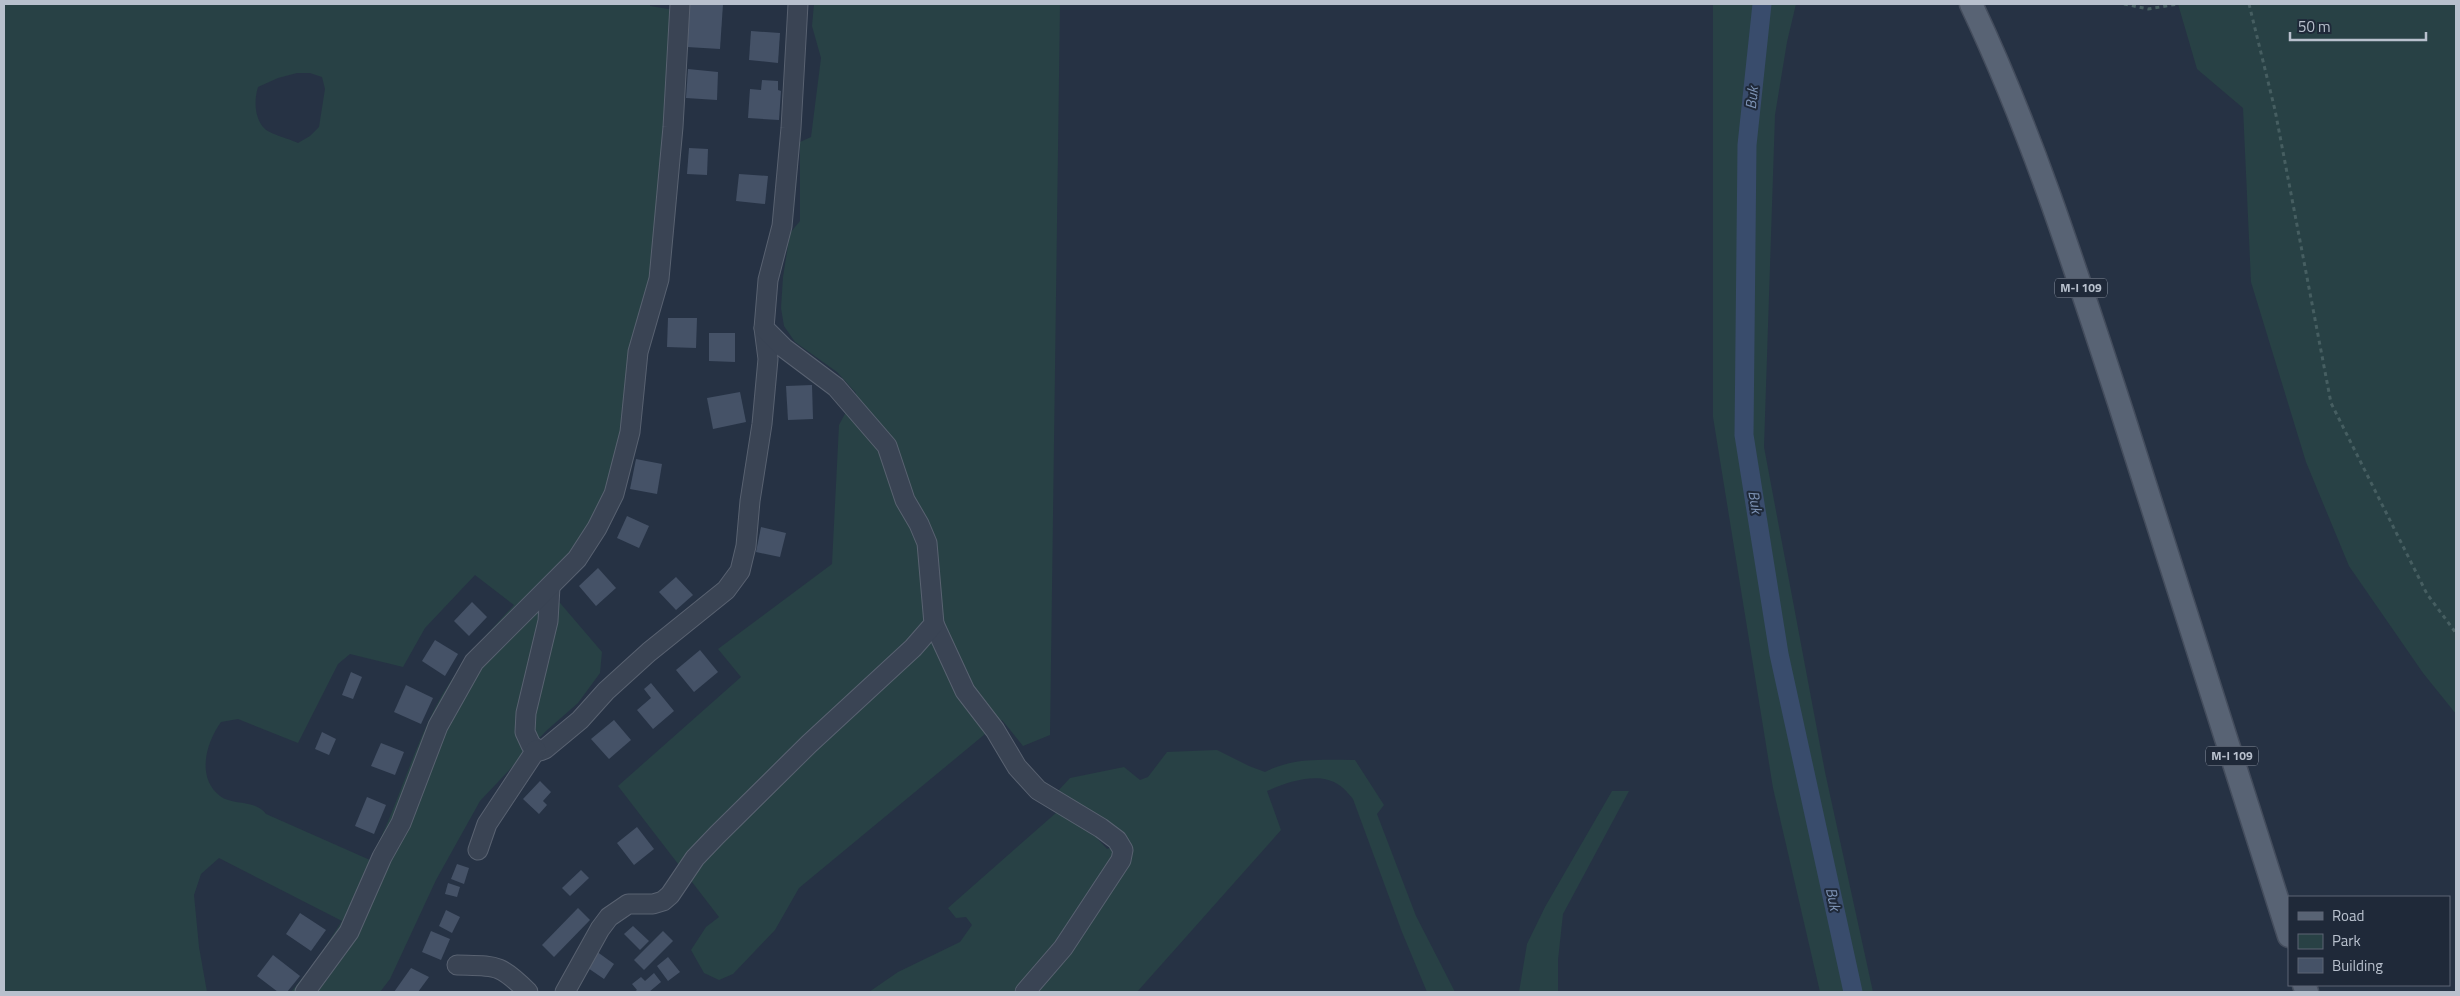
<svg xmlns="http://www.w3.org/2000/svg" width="2460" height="996" font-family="'Titillium Web',sans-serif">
<rect width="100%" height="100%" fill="#263244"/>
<!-- green -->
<g fill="#284145" fill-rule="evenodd">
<path d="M4,4H650V6L674,10L653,274L624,430L608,493L574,555L543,583L602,652L600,673L578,703L546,731L480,801L436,880L390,979L380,992H291L316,961L342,921L219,858L201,874L194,895L199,947L207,992H4ZM297,73H310L322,77L325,89L319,127L310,136L298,143C290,139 270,134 265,129C254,118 254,100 258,87L278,78ZM475,575L514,605C484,637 455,669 435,708C410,757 396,811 370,860L266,814C255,799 233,806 220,796C196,777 206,743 221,722L238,719L298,743L338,664L350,654L403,667L425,628Z"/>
<polygon points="814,4 1060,4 1050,735 1023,746 1002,720 799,888 775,930 733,974 719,980 704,973 691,950 706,927 719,917 618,786 741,677 718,649 832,564 839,425 856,393 837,372 795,342 784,326 781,308 783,277 790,233 800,221 800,142 811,137 821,58 812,26"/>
<polygon points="1713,4 1796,4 1787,42 1775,115 1764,447 1825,772 1873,992 1820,992 1773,788 1713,417"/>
<polygon points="2178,4 2456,4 2456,714 2423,673 2349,566 2306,462 2251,282 2243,108 2197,69"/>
<path d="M1217,750L1249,766L1265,772C1294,757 1323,760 1355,760L1384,805L1377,814L1416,916L1455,992H1427L1402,932L1353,799C1349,794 1344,788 1339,785C1318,771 1288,782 1267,791L1281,830L1137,992H869L898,972L960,942L972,925L966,917L956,918L948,908L1057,812L1096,837L1107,849L1127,842L1058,791L1070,778L1124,767L1140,780L1148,777L1167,752Z"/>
<polygon points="1612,791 1629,791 1563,914 1558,960 1558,992 1519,992 1527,944 1545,907"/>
</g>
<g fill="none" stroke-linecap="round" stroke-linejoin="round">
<!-- canal -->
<polyline stroke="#394c6c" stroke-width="19" points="1762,4 1747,145 1744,435 1779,654 1853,992"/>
</g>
<!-- building -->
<g fill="#455267">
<polygon points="690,4 723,4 720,49 687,47"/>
<polygon points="751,31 780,33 778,63 749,60"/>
<polygon points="688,69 718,72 717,100 686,98"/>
<polygon points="762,80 778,81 778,90 781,91 779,120 748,118 750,89 761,90"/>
<polygon points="689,148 708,149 707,175 687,174"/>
<polygon points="739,174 768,176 765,204 736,201"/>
<polygon points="668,318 697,318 696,348 667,347"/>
<polygon points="709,333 735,333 735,362 709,361"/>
<polygon points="812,385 813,419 788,420 786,386"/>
<polygon points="740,392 746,422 713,429 707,398"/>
<polygon points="636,459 662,464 657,494 630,489"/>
<polygon points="627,516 649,526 639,548 617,538"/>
<polygon points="761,527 786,533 780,557 756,552"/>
<polygon points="598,568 616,588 596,606 579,586"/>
<polygon points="676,577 693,595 676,610 659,592"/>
<polygon points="472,602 487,617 469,636 454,621"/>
<polygon points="435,640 458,654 445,676 422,661"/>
<polygon points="700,650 718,672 694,692 676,670"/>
<polygon points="351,672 362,677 353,699 342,695"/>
<polygon points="651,683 674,711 653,729 637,710 651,698 644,689"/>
<polygon points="406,685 433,698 421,724 394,712"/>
<polygon points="614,720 631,740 609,759 591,739"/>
<polygon points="322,732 336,739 329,755 315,749"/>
<polygon points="381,743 404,752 395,775 371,766"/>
<polygon points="540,781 551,792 543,801 547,805 539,814 523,799"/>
<polygon points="367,797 386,805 374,834 355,826"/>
<polygon points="637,827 654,849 634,865 617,843"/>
<polygon points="457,864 469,868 464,884 451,879"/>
<polygon points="581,870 589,878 570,896 562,888"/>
<polygon points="448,883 460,887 457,897 445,894"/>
<polygon points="578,908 590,920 554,957 542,945"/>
<polygon points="446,910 460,917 452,933 439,926"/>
<polygon points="300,913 326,930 311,951 286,934"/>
<polygon points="633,926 649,941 640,950 624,934"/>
<polygon points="431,931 450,939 441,960 422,952"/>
<polygon points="663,931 673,941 644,970 634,960"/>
<polygon points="596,951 614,964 604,979 585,966"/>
<polygon points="273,955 300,976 287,992 278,992 257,976"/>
<polygon points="668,957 680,972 668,981 657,966"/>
<polygon points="411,968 429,977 418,992 394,992"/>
<polygon points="654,973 661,982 649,992 634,992 637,990 632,984 641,977 645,981"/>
</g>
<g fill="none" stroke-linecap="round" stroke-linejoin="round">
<defs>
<g id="minor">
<polyline points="550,587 548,621 526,713 525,732 531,745 540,751 545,749 580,720 606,691 649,652 726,590 740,571 746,546 750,501 762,424 768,359 764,328"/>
<polyline points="934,624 965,691 995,730 1017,767 1038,790 1101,828 1117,840 1123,850 1121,860 1063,948 1025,992"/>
<polyline points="478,850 487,824 536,750"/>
<path d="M457,965C496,966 499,963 528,992"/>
<polyline points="305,992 349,932 382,857 401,823 438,726 474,662 577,559 597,528 614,494 630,432 638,352 659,279 673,127 680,4"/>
<polyline points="565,992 600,929 609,917 628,904 653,904 663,901 670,895 695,858 717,835 809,744 913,648 934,624 927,543 919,524 905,500 887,446 836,387 784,348 764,328 768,280 782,226 791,128 798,4"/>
</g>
<g id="major">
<path d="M1971,4C2033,135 2077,274 2122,412C2179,586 2234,761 2289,936"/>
<polyline points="2304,985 2307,992"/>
</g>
</defs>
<!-- minor casing -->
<use href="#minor" stroke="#596271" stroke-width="21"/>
<!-- major casing -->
<use href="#major" stroke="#444d5d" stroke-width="25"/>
<!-- path -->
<g stroke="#465e61" stroke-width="3" stroke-dasharray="4 4" stroke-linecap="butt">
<polyline points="2124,4 2148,9 2178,4"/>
<polyline points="2249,4 2275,110 2331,403 2427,594 2456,633"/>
</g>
<!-- minor -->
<use href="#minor" stroke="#3a4454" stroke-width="19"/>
<!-- major -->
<use href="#major" stroke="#586374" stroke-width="22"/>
</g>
<g text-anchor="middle" stroke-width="4" stroke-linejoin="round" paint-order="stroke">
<!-- shield labels -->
<g fill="#1f2939" stroke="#8a93a1" stroke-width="1">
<rect x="2055" y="278.5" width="52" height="19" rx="4"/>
<rect x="2206" y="746.5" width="52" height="19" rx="4"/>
</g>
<g font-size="12" font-weight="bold" fill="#b8c0cd">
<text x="2081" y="292">M-I 109</text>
<text x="2232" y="760">M-I 109</text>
</g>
<!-- water labels -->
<g font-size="15" font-style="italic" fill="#7e94b6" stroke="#1f2939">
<text transform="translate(1752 98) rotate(-84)" y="5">Buk</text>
<text transform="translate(1755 502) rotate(81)" y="5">Buk</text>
<text transform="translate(1833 899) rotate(78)" y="5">Buk</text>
</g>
</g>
<!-- border -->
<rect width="2460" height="996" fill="none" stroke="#b8c0cd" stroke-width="10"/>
<!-- legend -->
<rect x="2288" y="896" width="162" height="90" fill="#1f2939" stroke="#5c6574"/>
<rect x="2298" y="912" width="25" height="8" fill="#586374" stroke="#5c6574"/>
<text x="2332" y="921" font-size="15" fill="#b8c0cd">Road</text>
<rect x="2298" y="934" width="25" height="15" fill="#284145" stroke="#5c6574"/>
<text x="2332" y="946" font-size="15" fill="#b8c0cd">Park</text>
<rect x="2298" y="958" width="25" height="15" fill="#455267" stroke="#5c6574"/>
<text x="2332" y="971" font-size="15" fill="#b8c0cd">Building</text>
<!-- scale -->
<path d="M2290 32v8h136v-8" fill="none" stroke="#b8c0cd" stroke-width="2.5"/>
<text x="2298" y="32" font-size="15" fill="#b8c0cd" stroke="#1f2939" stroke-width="4" paint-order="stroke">50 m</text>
</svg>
